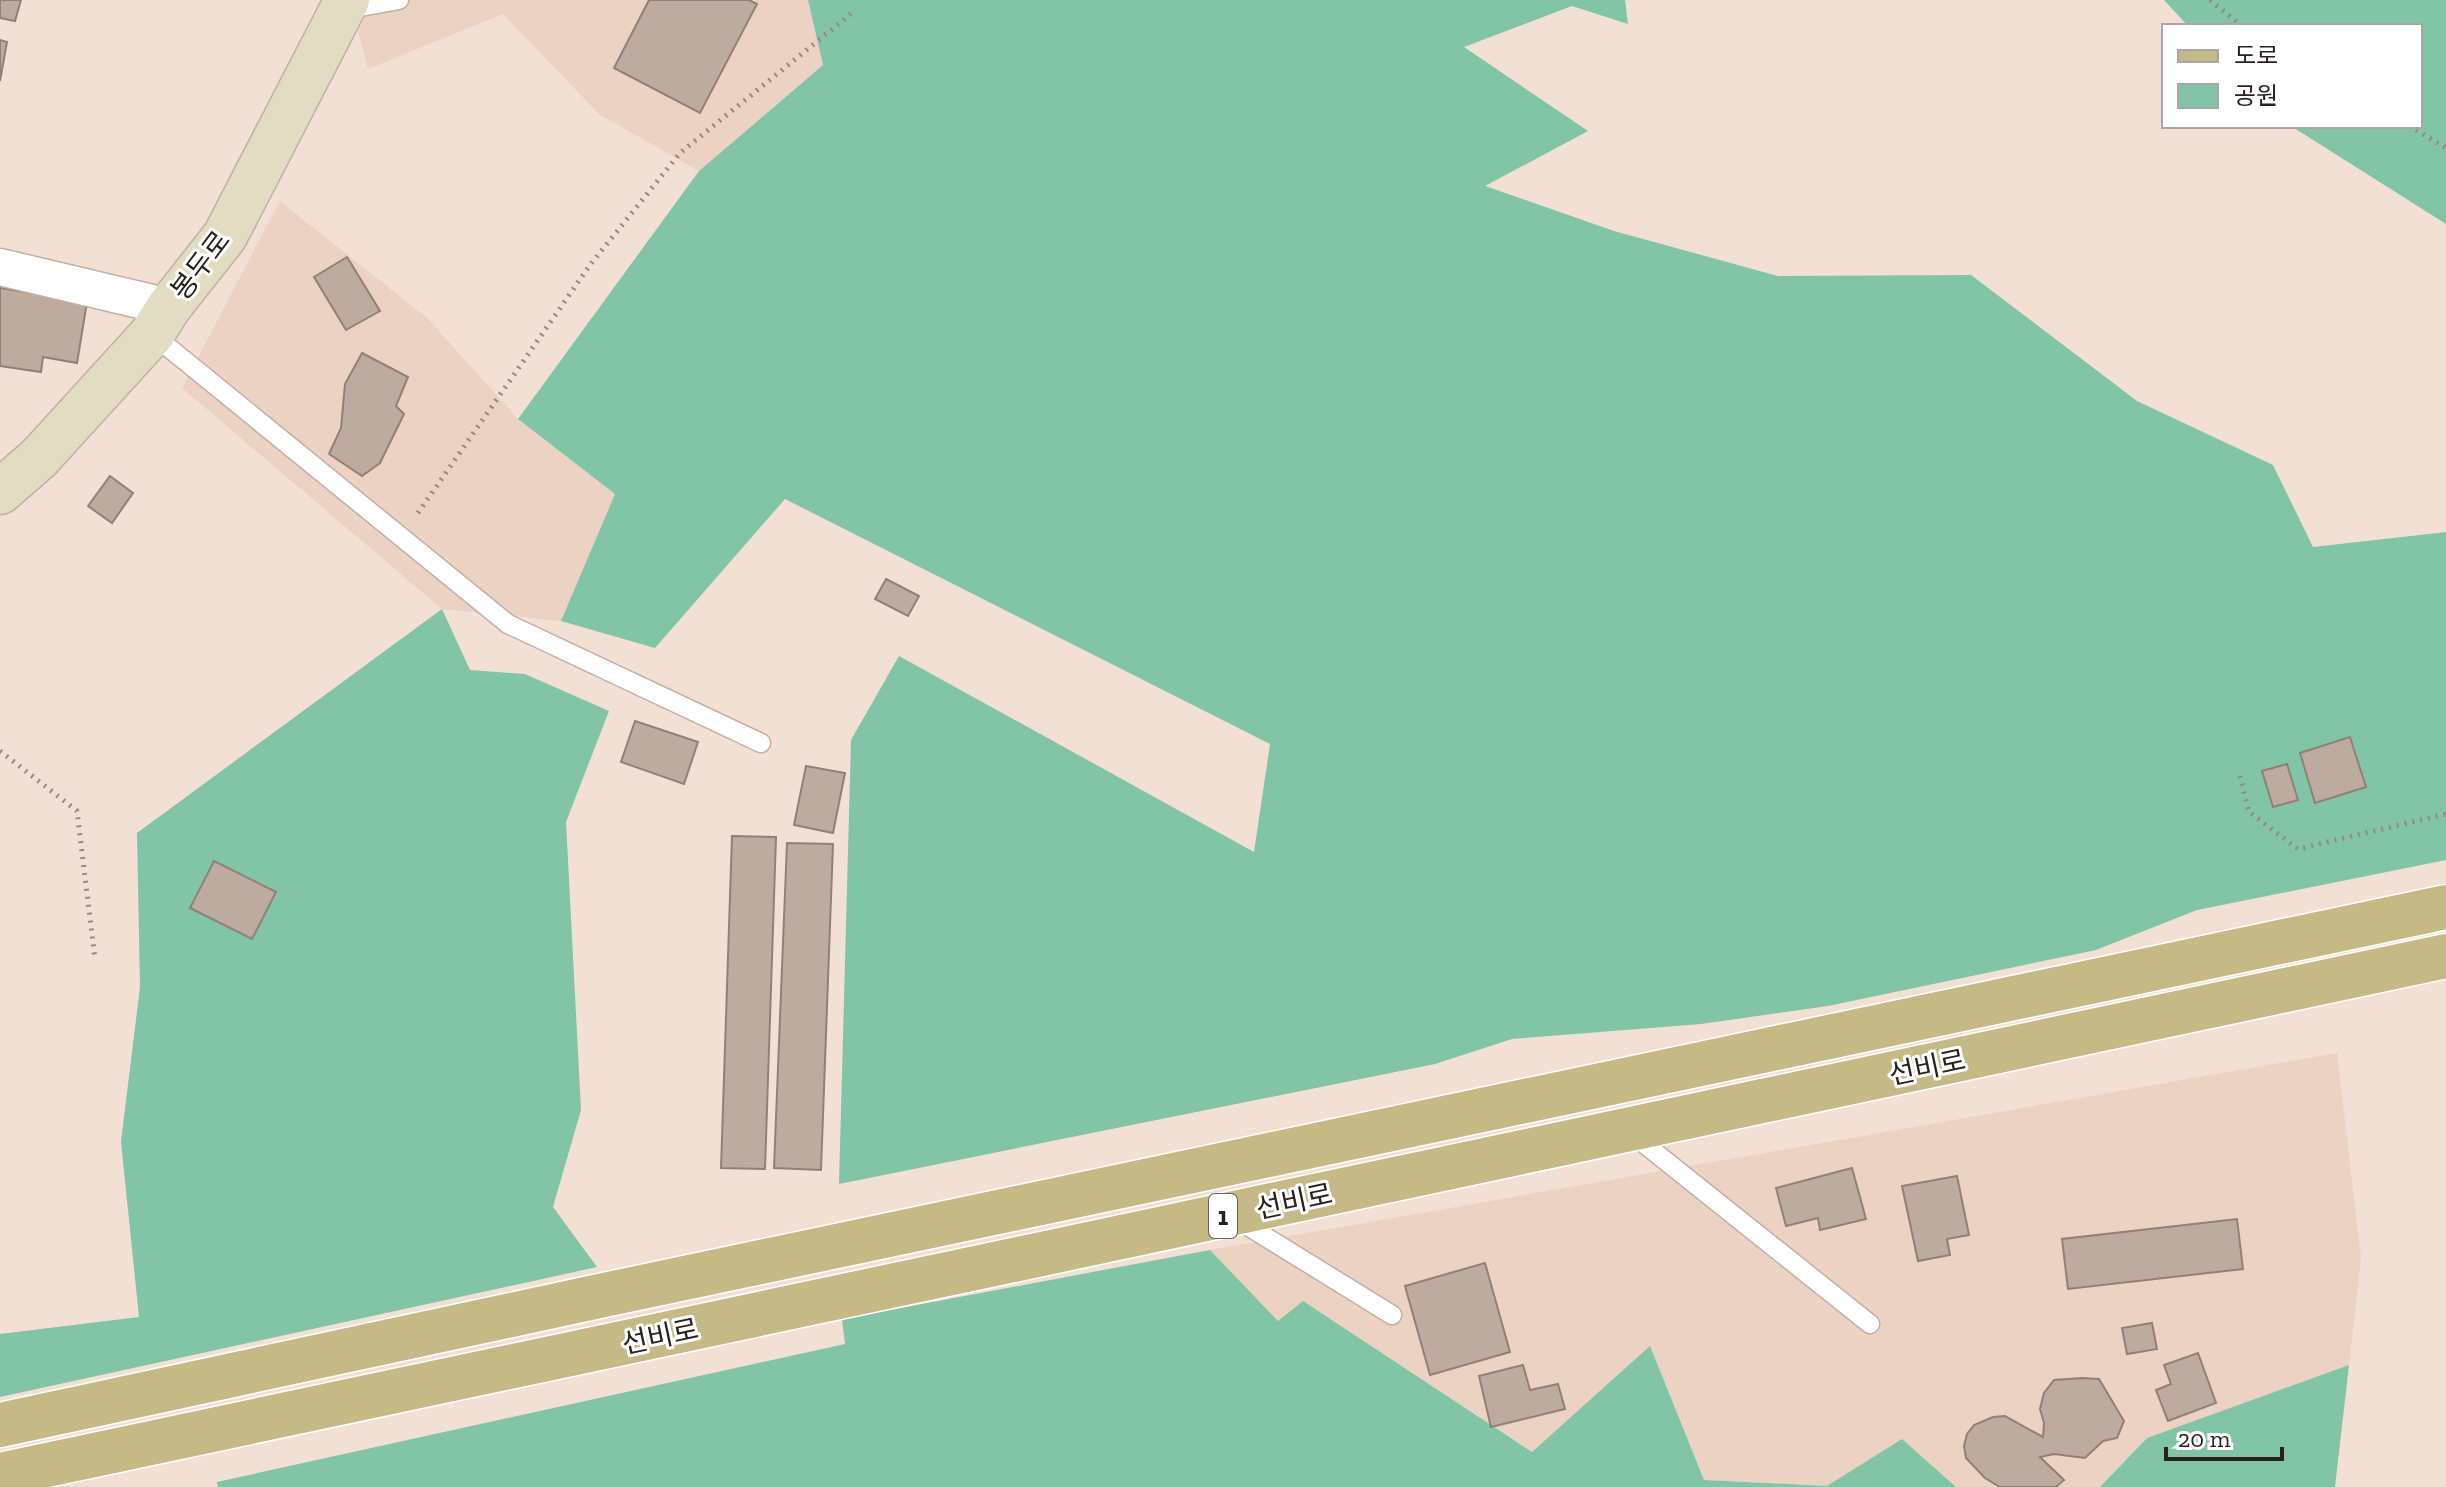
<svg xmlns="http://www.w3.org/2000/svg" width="2446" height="1487" font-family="'Zilla Slab','Noto Sans KR',serif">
<rect width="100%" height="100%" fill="#f2e0d4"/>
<!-- built -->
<g fill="#ebd2c3">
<polygon points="374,0 808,0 823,65 699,171 599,114 503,14 368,69 358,32"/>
<polygon points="280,201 428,319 518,419 615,494 561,621 442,609 182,388"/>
<polygon points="2337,1053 2361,1258 2349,1365 2147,1438 2100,1487 1956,1487 1902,1439 1827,1486 1704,1480 1650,1347 1533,1452 1303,1301 1278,1321 1210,1250"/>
</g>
<!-- green -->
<g fill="#81c4a6">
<polygon points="808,0 1625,0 1628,24 1572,6 1464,47 1588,131 1485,186 1614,231 1778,276 1971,275 2137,401 2273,465 2313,547 2446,532 2446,860 2197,910 2096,950 1828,1006 1701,1024 1512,1039 1435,1064 839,1184 851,740 899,656 1254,852 1270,744 785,499 655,648 561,621 615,494 518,419 699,171 823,65"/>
<polygon points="2164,0 2446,0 2446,224 2291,126 2420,126 2420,26 2188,26"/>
<polygon points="442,609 470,670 525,674 609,711 566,822 581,1110 553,1207 597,1267 0,1397 0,1334 139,1317 121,1142 140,987 137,833"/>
<polygon points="1210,1250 1278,1321 1303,1301 1532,1452 1650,1346 1704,1480 1827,1486 1902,1439 1956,1487 218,1487 217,1482 845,1344 842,1319"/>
<polygon points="2349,1365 2335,1487 2100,1487 2147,1438"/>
</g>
<!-- building -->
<g fill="#bdaba0" stroke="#918076" stroke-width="2">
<polygon points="0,0 21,0 15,21 0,18"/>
<polygon points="649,0 749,0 757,4 700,113 614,68"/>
<polygon points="0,40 7,42 0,81"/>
<polygon points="347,257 380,311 346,330 314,277"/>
<polygon points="0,288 87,302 77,363 43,357 41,372 0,366"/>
<polygon points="362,353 408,377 396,406 404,414 380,463 362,476 329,454 341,428 345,384"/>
<polygon points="110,476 133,493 112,523 88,506"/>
<polygon points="886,579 919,596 908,616 875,599"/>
<polygon points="635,721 698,742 684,784 621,762"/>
<polygon points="2350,737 2366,787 2315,803 2300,753"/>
<polygon points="2287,764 2298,800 2273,807 2262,771"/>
<polygon points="806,766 845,773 833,833 794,825"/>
<polygon points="732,836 776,837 765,1169 721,1168"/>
<polygon points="787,843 833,844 821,1170 774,1168"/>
<polygon points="214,861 276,892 252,939 190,908"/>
<polygon points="1852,1168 1866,1219 1820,1230 1818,1218 1786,1226 1776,1188"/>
<polygon points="1957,1176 1969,1235 1947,1239 1950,1255 1918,1261 1902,1186"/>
<polygon points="2237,1219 2243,1269 2068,1289 2062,1239"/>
<polygon points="1485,1263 1510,1352 1430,1375 1405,1286"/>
<polygon points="2152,1323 2157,1349 2127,1354 2122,1328"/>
<polygon points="2198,1353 2216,1403 2168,1421 2156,1390 2171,1384 2164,1365"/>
<polygon points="1523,1365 1530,1390 1558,1384 1565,1409 1491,1427 1479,1376"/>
<polygon points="2082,1378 2099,1379 2124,1421 2117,1438 2103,1441 2085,1458 2054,1454 2040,1457 2064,1480 2056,1487 2000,1487 1985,1478 1966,1458 1964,1446 1967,1434 1974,1425 1993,1417 2005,1416 2043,1437 2044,1423 2040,1409 2044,1393 2054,1380"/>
</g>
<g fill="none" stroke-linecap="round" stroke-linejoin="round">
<defs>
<g id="service">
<polyline points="344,10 399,0"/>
<polyline points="152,334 508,624 761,743"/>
<polyline points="1632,1134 1870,1324"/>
<polyline points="1235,1218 1392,1315"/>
</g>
<polyline id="minor" points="0,267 169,307"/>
<polyline id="secondary" points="0,492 39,458 152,334 169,307 225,236 347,0"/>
<g id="primary">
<polyline points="0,1425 604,1295 2446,907"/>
<polyline points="0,1475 2446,956"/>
</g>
</defs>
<!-- service casing -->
<use href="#service" stroke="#c2b0a6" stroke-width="21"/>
<!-- minor casing -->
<use href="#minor" stroke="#c2b0a6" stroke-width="39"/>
<!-- secondary casing -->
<use href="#secondary" stroke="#c2b0a6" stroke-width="47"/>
<!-- primary casing -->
<use href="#primary" stroke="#fff" stroke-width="47"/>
<!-- path -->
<g stroke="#968981" stroke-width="5" stroke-dasharray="2 6" stroke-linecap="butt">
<polyline points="2210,0 2242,26"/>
<polyline points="2409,126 2446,148"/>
<polyline points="418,513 590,265 680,153 852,13"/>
<polyline points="0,751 77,811 95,959"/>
<polyline points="2240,776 2249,812 2298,849 2446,814"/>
</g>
<!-- service -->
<use href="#service" stroke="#fff" stroke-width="18"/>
<!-- minor -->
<use href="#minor" stroke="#fff" stroke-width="36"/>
<!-- secondary -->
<use href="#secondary" stroke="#e2dcc2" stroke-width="44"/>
<!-- primary -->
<use href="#primary" stroke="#c5ba86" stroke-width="44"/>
</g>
<g text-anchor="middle" stroke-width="6" stroke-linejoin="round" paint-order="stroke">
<!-- shield labels -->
<rect fill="#fff" stroke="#686461" stroke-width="2" x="1209" y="1194" width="28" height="44" rx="6"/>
<g font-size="26" font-weight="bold" fill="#28211d">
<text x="1223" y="1225">1</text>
</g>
<!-- street labels -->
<g font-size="28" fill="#28211d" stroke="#fff">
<text transform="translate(200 265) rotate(-53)" y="10">봉두로</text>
<text transform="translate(1927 1067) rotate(-12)" y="10">선비로</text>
<text transform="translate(1294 1201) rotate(-12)" y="10">선비로</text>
<text transform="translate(660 1336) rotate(-12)" y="10">선비로</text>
</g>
</g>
<!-- legend -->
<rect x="2162" y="24" width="260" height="104" fill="#ffffff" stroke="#a9a6a5" stroke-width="2"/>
<rect x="2178" y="50" width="40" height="12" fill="#c5ba86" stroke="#a9a6a5" stroke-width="2"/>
<text x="2234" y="64" font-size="24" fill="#28211d">도로</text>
<rect x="2178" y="84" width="40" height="24" fill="#81c4a6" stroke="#a9a6a5" stroke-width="2"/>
<text x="2234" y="104" font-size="24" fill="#28211d">공원</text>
<!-- scale -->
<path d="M2166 1447v12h116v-12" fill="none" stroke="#28211d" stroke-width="4"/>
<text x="2178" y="1447" font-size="24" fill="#28211d" stroke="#ffffff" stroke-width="6" paint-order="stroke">20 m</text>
</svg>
